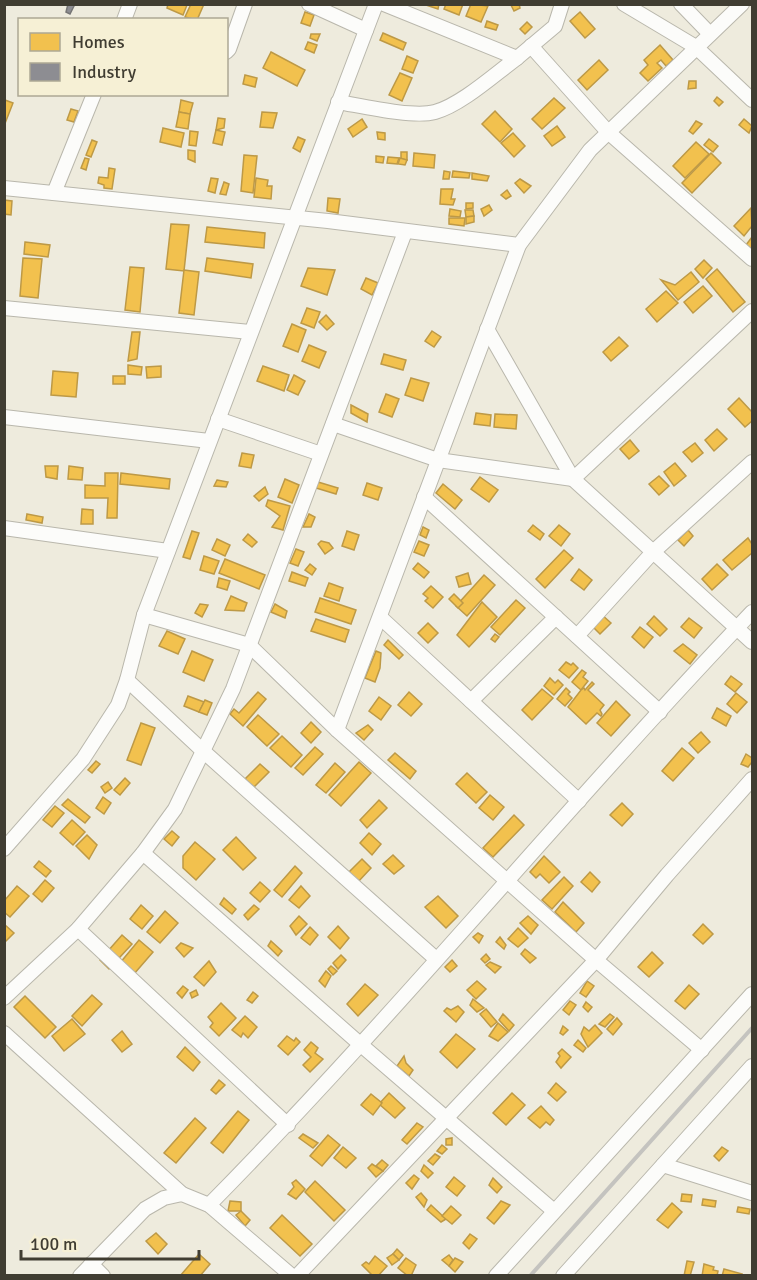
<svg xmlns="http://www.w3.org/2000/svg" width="757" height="1280" font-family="Signika,sans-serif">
<rect width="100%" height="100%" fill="#eeebdd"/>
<!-- homes -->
<g fill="#f2c14e" stroke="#bd9946" stroke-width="1.5">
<polygon points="168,4 186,4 187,5 183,15 167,8"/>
<polygon points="191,4 204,4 197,20 185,17"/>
<polygon points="423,4 439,4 438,9"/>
<polygon points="446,4 463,4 459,15 444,9"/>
<polygon points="471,4 488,6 481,22 466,16"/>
<polygon points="519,4 520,8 514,11 511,5"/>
<polygon points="305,12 314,15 310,26 301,23"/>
<polygon points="580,12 595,29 585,38 570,21"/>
<polygon points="487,21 498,25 496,30 485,27"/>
<polygon points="527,22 532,27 525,34 520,29"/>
<polygon points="383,33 406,43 403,50 380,40"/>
<polygon points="311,34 320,34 317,41 310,38"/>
<polygon points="308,42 317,45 314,53 305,49"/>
<polygon points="660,45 673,60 666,66 661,60 657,63 662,68 648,81 640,73 648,65 644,60"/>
<polygon points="271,52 305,70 297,86 263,68"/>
<polygon points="407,56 418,61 413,73 402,69"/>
<polygon points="599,60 608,70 587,90 578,80"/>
<polygon points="400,73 412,78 402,101 389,95"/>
<polygon points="245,75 257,78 255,87 243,84"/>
<polygon points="689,81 696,81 696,88 688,89"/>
<polygon points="717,97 723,102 719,106 714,101"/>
<polygon points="554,98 565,108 542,129 532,119"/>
<polygon points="5,100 13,103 4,126 4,103"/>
<polygon points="181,100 193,103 190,114 179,112"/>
<polygon points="71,109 78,111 74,122 67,120"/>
<polygon points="495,111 512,129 500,142 482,124"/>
<polygon points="179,112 190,114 188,129 176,127"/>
<polygon points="262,112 277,113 273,128 260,127"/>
<polygon points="218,118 225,119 224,128 216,130"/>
<polygon points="362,119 367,127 353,137 348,129"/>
<polygon points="744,119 752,126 749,133 739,125"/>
<polygon points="696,121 702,124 693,134 689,131"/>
<polygon points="557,126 565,137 552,146 544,136"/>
<polygon points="163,128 184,133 181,147 160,142"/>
<polygon points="216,130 225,132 222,145 213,143"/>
<polygon points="190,131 198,132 196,146 189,145"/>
<polygon points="377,132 385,133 385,140 378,139"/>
<polygon points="513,133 525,146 514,157 501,143"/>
<polygon points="298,137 305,140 300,152 293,148"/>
<polygon points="709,139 718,146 713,152 704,145"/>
<polygon points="92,140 97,142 91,157 86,155"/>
<polygon points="696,142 709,154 685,178 673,166"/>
<polygon points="188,150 195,151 195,162 188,159"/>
<polygon points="401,152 407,152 407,160 401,159"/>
<polygon points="414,153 435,155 434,168 413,166"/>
<polygon points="711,153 721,163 692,193 682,183"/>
<polygon points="244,155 257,156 253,193 241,191"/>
<polygon points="376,156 384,157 383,163 376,162"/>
<polygon points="388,157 399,158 397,164 387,163"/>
<polygon points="85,158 89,159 86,170 81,168"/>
<polygon points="400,158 407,160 405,165 398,164"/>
<polygon points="109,168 115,169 112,189 104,188 104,185 98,183 99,177 108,178"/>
<polygon points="444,171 450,172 449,179 443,179"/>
<polygon points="453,171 470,173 469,178 452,177"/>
<polygon points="472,173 489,176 487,181 472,179"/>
<polygon points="211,178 218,179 215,193 208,191"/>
<polygon points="256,178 268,180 267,186 272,186 271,199 254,197"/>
<polygon points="520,179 531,186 524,193 515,183"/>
<polygon points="224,182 229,184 226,195 220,194"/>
<polygon points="441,189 453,189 451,199 455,199 453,205 440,204"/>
<polygon points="507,190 511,196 506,199 501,195"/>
<polygon points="328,198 340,199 338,213 327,211"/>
<polygon points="4,200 12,201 11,215 4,214"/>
<polygon points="466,203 473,203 473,208 466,209"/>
<polygon points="489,205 492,210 484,216 481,209"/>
<polygon points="751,208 752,226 744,236 734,226"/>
<polygon points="450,209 461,211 460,217 449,216"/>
<polygon points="465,210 473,210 474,216 466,217"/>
<polygon points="474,216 474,222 466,224 466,217"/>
<polygon points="449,218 465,218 464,226 449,224"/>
<polygon points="171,224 189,225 184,271 166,269"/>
<polygon points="207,227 265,233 264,248 205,242"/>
<polygon points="752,237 752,250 746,245"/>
<polygon points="25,242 50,245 48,257 24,254"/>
<polygon points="23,258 42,259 38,298 20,296"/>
<polygon points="207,258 253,264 251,278 205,271"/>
<polygon points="704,260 712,268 703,278 695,269"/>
<polygon points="130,267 144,268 140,312 125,310"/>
<polygon points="308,268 335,270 327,295 301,286"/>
<polygon points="717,269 745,302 733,312 706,279"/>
<polygon points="184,270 199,272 194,315 179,313"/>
<polygon points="691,272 699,282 678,300 661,280 675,285"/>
<polygon points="366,278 378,283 372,295 361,289"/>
<polygon points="703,286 712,296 693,313 684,302"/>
<polygon points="666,291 678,303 657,322 646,309"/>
<polygon points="307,308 320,312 314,328 301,323"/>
<polygon points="326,315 334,324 327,330 319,322"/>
<polygon points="292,324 306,330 298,352 283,346"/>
<polygon points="432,331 441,337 434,347 425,341"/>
<polygon points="132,332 140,332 137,359 128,361"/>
<polygon points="619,337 628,346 611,361 603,352"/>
<polygon points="309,345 326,352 319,368 302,361"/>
<polygon points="384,354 406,360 403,370 381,364"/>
<polygon points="128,365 142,367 141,375 128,374"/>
<polygon points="161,366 161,377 147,378 146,367"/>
<polygon points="263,366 289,375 284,391 257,381"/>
<polygon points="53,371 78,373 76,397 51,395"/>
<polygon points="294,375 305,381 298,395 287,390"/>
<rect x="113" y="376" width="12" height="8"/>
<polygon points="411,378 429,383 423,401 405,395"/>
<polygon points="386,394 399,399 392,417 379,412"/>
<polygon points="739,398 752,412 752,421 745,427 728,409"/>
<polygon points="351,405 368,414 367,422 351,413"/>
<polygon points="476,413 491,415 490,426 474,424"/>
<polygon points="495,414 517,415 516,429 494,427"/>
<polygon points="717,429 727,439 714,451 705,440"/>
<polygon points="630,440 639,451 629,459 620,449"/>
<polygon points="695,443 703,453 692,462 683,452"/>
<polygon points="242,453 254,455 251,468 239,466"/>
<polygon points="675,463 686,476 674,486 664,472"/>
<polygon points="45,466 58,466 57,479 46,477"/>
<polygon points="69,466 83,468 82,480 68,479"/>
<polygon points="105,473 118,473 117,518 107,518 108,498 85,498 85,485 105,486"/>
<polygon points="121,473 170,479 169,489 120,484"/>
<polygon points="659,476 669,486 659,495 649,484"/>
<polygon points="480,477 498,490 489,502 471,489"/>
<polygon points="285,479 299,485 292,503 278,497"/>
<polygon points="217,480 228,482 226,487 214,486"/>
<polygon points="318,482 338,488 336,494 316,488"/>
<polygon points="367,483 382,488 378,500 363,495"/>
<polygon points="443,484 462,500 455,509 436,493"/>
<polygon points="265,487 268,494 259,501 254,496"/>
<polygon points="268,500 290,506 283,530 272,527 280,516 266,506"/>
<polygon points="82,509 93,510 93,524 81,524"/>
<polygon points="27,514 43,517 42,523 26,520"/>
<polygon points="309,514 315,517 311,527 303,527"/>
<polygon points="533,525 544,534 540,540 528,531"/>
<polygon points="559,525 570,534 561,546 549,536"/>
<polygon points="423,527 429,530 426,538 420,535"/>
<polygon points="688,530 693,536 684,546 678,540"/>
<polygon points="192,531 199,533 190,559 183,557"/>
<polygon points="347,531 359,535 354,550 342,546"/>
<polygon points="248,534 257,542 252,547 243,540"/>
<polygon points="748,538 752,544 752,553 732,570 723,560"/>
<polygon points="217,539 230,545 225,556 212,550"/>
<polygon points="321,541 329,543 333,548 325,554 318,544"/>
<polygon points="419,541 429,545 424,556 414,552"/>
<polygon points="296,549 304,552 298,566 290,563"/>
<polygon points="564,550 573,558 545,588 536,579"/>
<polygon points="204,556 219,561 214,574 200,570"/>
<polygon points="225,559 265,575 259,589 219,573"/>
<polygon points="418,563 429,572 424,578 413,569"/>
<polygon points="310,564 316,569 312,575 305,570"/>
<polygon points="717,564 728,575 712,590 702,579"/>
<polygon points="579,569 592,580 584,590 571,580"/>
<polygon points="292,572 308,578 305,586 289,581"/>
<polygon points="468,573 471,584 459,587 456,577"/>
<polygon points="484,575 495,585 467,616 456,606"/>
<polygon points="219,578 230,581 227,590 217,587"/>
<polygon points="329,583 343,588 339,601 324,596"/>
<polygon points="431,586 443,597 433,608 425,601 428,598 423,594"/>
<polygon points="454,594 463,603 458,608 449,599"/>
<polygon points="231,596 247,603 244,611 225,610"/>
<polygon points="320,598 356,610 351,624 315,612"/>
<polygon points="516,600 525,608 500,635 491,627"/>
<polygon points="482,602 497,617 469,647 457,635"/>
<polygon points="200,604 208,605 202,617 195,613"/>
<polygon points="275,604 287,611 285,618 271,612"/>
<polygon points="601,614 611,623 600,634 591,625"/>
<polygon points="654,616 667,629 660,636 647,624"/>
<polygon points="689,618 702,628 694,638 681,627"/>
<polygon points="316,619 349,630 345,642 311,631"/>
<polygon points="428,623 438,633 428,643 418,633"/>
<polygon points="640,627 653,637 644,648 632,637"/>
<polygon points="167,631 185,639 178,654 159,646"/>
<polygon points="495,634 499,637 495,642 491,639"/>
<polygon points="388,640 403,655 399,659 384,645"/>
<polygon points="683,644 697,655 690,664 674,651"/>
<polygon points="192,651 213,660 204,681 183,672"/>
<polygon points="376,651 381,653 380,668 375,682 365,678"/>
<polygon points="566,662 571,665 573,663 578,668 569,678 559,670"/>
<polygon points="582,670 586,673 583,677 588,681 581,690 572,682"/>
<polygon points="731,676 742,684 735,692 725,684"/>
<polygon points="550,678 555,683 558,680 563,685 554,695 544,686"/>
<polygon points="592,682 594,684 588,690 604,705 600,710 602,714 601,716 597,713 586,724 568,707 581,690 584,688 585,690"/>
<polygon points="566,688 570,692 568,694 572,698 565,706 557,699"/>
<polygon points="542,689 553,698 532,720 522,710"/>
<polygon points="258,692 266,699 243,726 230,714 234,709 239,713"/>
<polygon points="409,692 422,704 411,716 398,705"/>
<polygon points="736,693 747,702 737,713 727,704"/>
<polygon points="188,696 204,702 199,712 184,706"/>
<polygon points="379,697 391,706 381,720 369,711"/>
<polygon points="205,700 212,703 207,715 199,712"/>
<polygon points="616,701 630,715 611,736 597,723"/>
<polygon points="717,708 731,716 726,726 712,718"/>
<polygon points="258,715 279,734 267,746 247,727"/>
<polygon points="311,722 321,732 311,743 301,733"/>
<polygon points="141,723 155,728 141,765 127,760"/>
<polygon points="368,725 373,730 364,740 356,733"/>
<polygon points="701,732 710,742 698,753 689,743"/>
<polygon points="282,736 302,755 291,767 270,748"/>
<polygon points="315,747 323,754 303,775 295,768"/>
<polygon points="682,748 694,758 673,781 662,771"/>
<polygon points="395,753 416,771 410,779 388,760"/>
<polygon points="746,754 752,758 752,762 748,767 741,764"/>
<polygon points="96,761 100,764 92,773 88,770"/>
<polygon points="359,762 371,773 341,806 329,795"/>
<polygon points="335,763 345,772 326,793 316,785"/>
<polygon points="260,764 269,772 254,787 245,779"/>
<polygon points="467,773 487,792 476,803 456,784"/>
<polygon points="125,778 130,783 120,795 114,790"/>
<polygon points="108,782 112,788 105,793 101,787"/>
<polygon points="490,795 504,807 493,820 479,808"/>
<polygon points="103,797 111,803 104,814 96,808"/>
<polygon points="68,799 90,817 85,823 62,805"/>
<polygon points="379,800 387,808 367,828 360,820"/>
<polygon points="622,803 633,814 622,826 610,815"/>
<polygon points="55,806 64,813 52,827 43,820"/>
<polygon points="514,815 524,825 493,857 483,848"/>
<polygon points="72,820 85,832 73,845 60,833"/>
<polygon points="172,831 179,837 172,846 164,839"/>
<polygon points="369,833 381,844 372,855 360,843"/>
<polygon points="87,835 97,845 89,859 76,846"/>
<polygon points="236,837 256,858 243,870 223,850"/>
<polygon points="195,842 215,859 196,880 183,868 183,856"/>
<polygon points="393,855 404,866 394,874 383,864"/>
<polygon points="544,856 560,872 549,883 540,874 536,878 530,872"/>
<polygon points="362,859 371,868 358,882 348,873"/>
<polygon points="39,861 51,871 46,877 34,867"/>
<polygon points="295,866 302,873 282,897 274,890"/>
<polygon points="590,872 600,882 592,892 581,882"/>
<polygon points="564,877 573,886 552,909 542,900"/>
<polygon points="45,880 54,888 42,902 33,894"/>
<polygon points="260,882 270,891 260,902 250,893"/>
<polygon points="17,886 29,896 10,917 4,912 4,901"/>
<polygon points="301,886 310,896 299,908 289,900"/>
<polygon points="438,896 458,916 446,928 425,907"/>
<polygon points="224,898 236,909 232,914 220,904"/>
<polygon points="563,902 584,923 576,932 555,912"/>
<polygon points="141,905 153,916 142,929 130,919"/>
<polygon points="254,905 259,909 248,920 244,915"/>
<polygon points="165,911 178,923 160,943 147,932"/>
<polygon points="299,916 307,924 296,935 290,926"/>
<polygon points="528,916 538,925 531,934 520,923"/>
<polygon points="4,924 14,933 4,943"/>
<polygon points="703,924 713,934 703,944 693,935"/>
<polygon points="338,926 349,938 340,949 328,937"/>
<polygon points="310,927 318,935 310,945 301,938"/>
<polygon points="518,928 528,938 518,947 508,939"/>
<polygon points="478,933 483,936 479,943 473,937"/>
<polygon points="122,935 132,944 109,969 100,960"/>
<polygon points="500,937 506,945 504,949 496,942"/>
<polygon points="139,940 153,952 134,974 120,963"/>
<polygon points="271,941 282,951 278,956 268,946"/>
<polygon points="181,943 193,948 184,957 176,948"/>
<polygon points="525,949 536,958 530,963 521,954"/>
<polygon points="652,952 663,963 649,977 638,967"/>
<polygon points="486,954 490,959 485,963 481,959"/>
<polygon points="341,955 346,960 338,969 333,963"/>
<polygon points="452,960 457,966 450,972 445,967"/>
<polygon points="209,961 216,972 204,986 194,977"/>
<polygon points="490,962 501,967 495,973 486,965"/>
<polygon points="331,966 337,971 333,975 328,969"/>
<polygon points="326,971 331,976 325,987 319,981"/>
<polygon points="477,981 486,989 476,999 467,990"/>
<polygon points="587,981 594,986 586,997 580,993"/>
<polygon points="365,984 378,995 358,1016 347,1004"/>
<polygon points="689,985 699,994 685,1009 675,1001"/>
<polygon points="183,986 188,990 182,998 177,993"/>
<polygon points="196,990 198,995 192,998 190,993"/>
<polygon points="253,992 258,996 252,1003 247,1000"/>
<polygon points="92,995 102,1004 82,1026 72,1016"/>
<polygon points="25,996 56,1027 45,1038 14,1007"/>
<polygon points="473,999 484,1008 477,1012 470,1005"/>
<polygon points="570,1001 576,1005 569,1015 563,1010"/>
<polygon points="586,1002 592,1007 588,1012 583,1007"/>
<polygon points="221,1003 236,1018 219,1036 210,1027 213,1023 208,1017"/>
<polygon points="458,1006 464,1012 456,1022 444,1011 447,1008 451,1010"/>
<polygon points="486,1009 497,1022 491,1027 480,1014"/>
<polygon points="503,1014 514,1025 509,1031 499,1020"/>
<polygon points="610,1014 614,1017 605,1027 599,1024"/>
<polygon points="245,1016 257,1027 248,1038 243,1033 241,1037 232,1030"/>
<polygon points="617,1018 622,1024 613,1035 607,1029"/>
<polygon points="72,1019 85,1034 64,1051 52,1036"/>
<polygon points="498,1023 508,1032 498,1041 489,1036"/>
<polygon points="595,1025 602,1033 588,1047 581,1034 584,1027 589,1031"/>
<polygon points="563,1026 568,1030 563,1035 560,1033"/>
<polygon points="122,1031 132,1044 122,1052 112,1040"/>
<polygon points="456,1034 475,1049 457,1068 440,1052"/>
<polygon points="287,1036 294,1041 296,1038 300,1042 288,1055 278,1046"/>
<polygon points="578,1040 586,1048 583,1052 574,1045"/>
<polygon points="311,1042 318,1048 315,1053 323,1059 310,1072 303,1065 311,1057 304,1050"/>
<polygon points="185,1047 200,1062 193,1071 177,1057"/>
<polygon points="562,1049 571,1057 561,1068 556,1062 560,1056 558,1053"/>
<polygon points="404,1056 406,1063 413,1070 409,1076 397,1066"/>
<polygon points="219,1080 225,1085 216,1094 211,1090"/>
<polygon points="556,1083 566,1092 557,1101 548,1093"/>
<polygon points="389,1093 405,1108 395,1118 379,1104"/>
<polygon points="512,1093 525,1105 506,1125 493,1113"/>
<polygon points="371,1094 382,1103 373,1115 361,1105"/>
<polygon points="541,1106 554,1120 550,1125 546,1122 540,1128 528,1118"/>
<polygon points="238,1111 249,1120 223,1153 211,1143"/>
<polygon points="195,1118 206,1128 176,1163 164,1153"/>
<polygon points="417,1123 423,1127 407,1144 402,1140"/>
<polygon points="303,1134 318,1143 313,1148 299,1138"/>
<polygon points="328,1135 340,1145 322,1166 310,1156"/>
<polygon points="452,1138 452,1145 446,1145 446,1139"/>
<polygon points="442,1145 447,1149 442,1154 437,1151"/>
<polygon points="343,1147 356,1158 346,1168 334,1158"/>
<polygon points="722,1147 728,1151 719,1161 714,1156"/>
<polygon points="435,1154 440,1157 433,1165 428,1161"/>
<polygon points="382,1160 388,1165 383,1171 376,1166"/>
<polygon points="372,1164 383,1171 376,1177 368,1168"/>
<polygon points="424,1165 433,1173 428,1178 421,1171"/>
<polygon points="414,1175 419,1179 412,1189 406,1183"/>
<polygon points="454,1177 465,1186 457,1196 446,1187"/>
<polygon points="493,1178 502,1187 497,1193 489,1185"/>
<polygon points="296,1180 305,1189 296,1199 288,1194 294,1187 292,1183"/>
<polygon points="315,1181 345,1210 334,1221 305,1192"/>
<polygon points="421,1193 427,1200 424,1207 416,1197"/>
<polygon points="682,1194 692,1195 691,1202 681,1201"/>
<polygon points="703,1199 716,1201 715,1207 702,1205"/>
<polygon points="230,1201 241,1202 241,1211 228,1211"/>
<polygon points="501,1201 510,1205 494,1224 487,1218"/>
<polygon points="672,1203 682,1212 668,1228 657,1220"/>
<polygon points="431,1205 446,1219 441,1222 427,1210"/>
<polygon points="451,1206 461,1215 452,1224 442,1216"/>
<polygon points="738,1207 750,1209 749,1214 737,1212"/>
<polygon points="241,1211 250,1220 245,1226 236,1215"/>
<polygon points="282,1215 312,1244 300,1256 270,1228"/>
<polygon points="156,1233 167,1244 158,1254 146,1241"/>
<polygon points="470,1234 477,1239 469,1249 463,1243"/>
<polygon points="397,1249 403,1255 399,1260 393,1254"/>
<polygon points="199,1254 210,1264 200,1276 180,1276"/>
<polygon points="393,1254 399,1260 392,1265 387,1258"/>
<polygon points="449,1255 453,1260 449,1266 442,1260"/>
<polygon points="375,1256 387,1266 378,1276 373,1276 362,1265 366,1262 369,1264"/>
<polygon points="406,1258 416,1265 411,1276 408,1276 398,1268"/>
<polygon points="455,1258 463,1262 455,1272 449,1266"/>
<polygon points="687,1261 694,1262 690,1276 684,1276"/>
<polygon points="704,1264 714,1267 713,1270 718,1271 717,1276 702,1276"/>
<polygon points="724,1269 742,1274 741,1276 722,1276"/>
</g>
<!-- industry -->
<polygon fill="#8d8d92" stroke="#767575" stroke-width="1.5" points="68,4 75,4 70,14 66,12"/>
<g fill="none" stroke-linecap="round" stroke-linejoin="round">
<defs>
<g id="street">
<polyline points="309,4 366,30"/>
<polyline points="384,4 517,58 555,26 562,4"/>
<polyline points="624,4 696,47 752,100"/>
<polyline points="681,4 710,34"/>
<polyline points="124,20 130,4"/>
<polyline points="531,46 608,132 752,259"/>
<polyline points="226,52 229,49 245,4"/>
<path d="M338,102C362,106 413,118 435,112C461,105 495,74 517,58"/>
<polyline points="4,188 328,221 519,245 590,150 742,4"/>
<polyline points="54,193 94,94"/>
<polyline points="4,308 250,332"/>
<polyline points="487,329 573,479 752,642"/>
<polyline points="4,417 209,441"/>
<polyline points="218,419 321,454"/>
<polyline points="333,424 438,460 573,479 752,311"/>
<polyline points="424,497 660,712"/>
<polyline points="4,528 168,551"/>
<polyline points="144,615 249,645 337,730 596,960 702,1050"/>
<polyline points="380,617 579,801"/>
<polyline points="577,636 653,552 752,462"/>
<polyline points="127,680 203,751 436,959"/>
<polyline points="471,701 556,617"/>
<polyline points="337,730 519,245"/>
<polyline points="4,849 83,759 118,705 127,680 144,615 376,4"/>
<polyline points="143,853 360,1044 554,1211"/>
<polyline points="78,929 288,1125"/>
<polyline points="4,998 78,929 143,853 175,809 233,689 405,232"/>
<polyline points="4,1033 182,1194"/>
<polyline points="663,1165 752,1193"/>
<path d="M209,1205C397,1014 567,806 752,612"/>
<polyline points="91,1264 103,1276"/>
<polyline points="80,1276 145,1209 164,1198 182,1194 209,1205 292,1276"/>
<polyline points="297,1276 596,960 667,875 752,779"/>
<polyline points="496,1276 752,994"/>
<polyline points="563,1276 752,1066"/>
</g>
</defs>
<!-- street casing -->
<use href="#street" stroke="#b9b7ac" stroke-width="16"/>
<!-- street -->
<use href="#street" stroke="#fcfcfa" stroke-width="14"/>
<!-- rail -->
<polyline stroke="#c4c3bf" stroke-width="4" points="530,1276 752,1028"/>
</g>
<!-- border -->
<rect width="757" height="1280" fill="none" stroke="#403d32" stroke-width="12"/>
<!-- legend -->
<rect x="18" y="18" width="210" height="78" fill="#f6f0d5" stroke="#ada894" stroke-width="1.5"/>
<rect x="30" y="33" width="30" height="18" fill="#f2c14e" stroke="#ada894" stroke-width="1.5"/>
<text x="72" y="48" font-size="18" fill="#403d32">Homes</text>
<rect x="30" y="63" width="30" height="18" fill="#8d8d92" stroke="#ada894" stroke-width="1.5"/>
<text x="72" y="78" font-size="18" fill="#403d32">Industry</text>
<!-- scale -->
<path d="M21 1250v9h178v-9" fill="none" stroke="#403d32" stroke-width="3"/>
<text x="30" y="1250" font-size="18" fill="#403d32" stroke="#f6f0d5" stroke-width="4.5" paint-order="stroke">100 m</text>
</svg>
